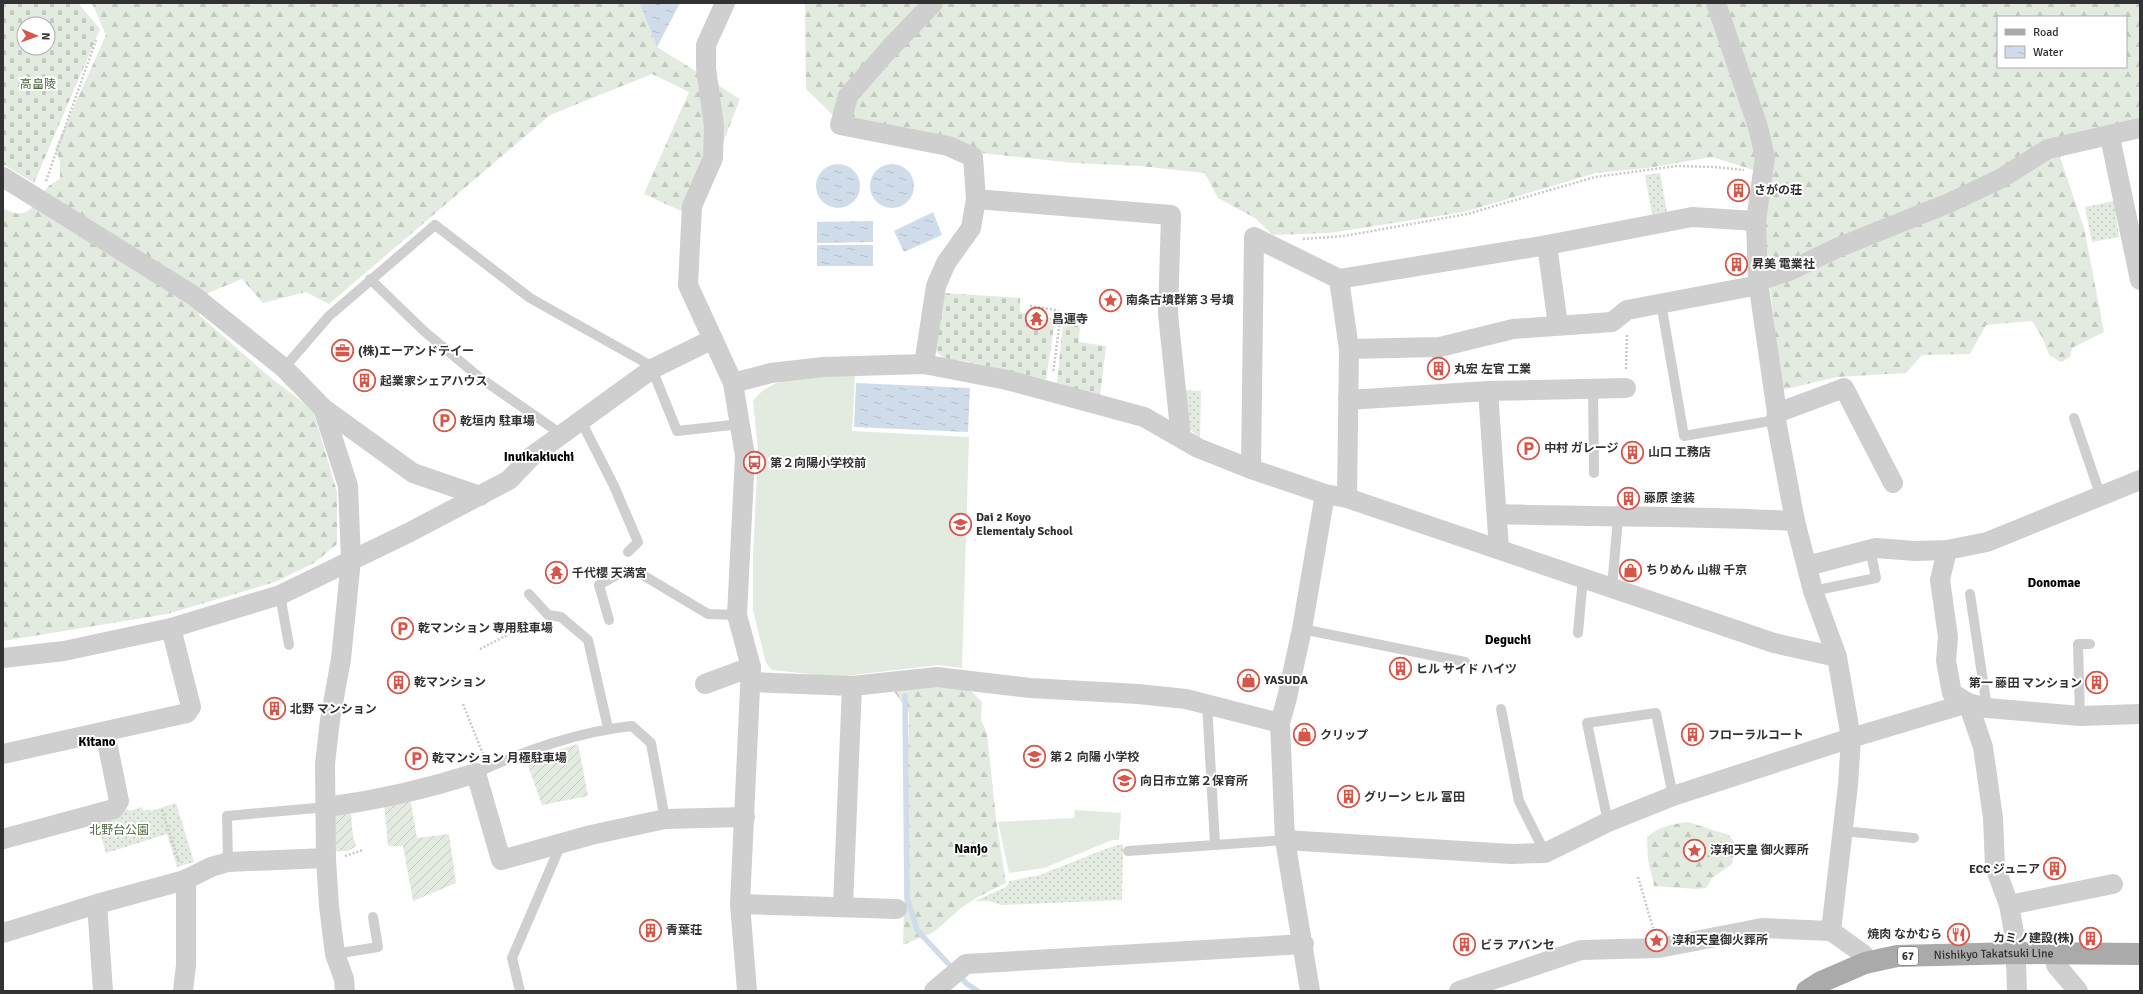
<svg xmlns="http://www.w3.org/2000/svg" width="2143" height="994" font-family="Signika,'Noto Sans JP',sans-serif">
<defs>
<pattern id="grass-dots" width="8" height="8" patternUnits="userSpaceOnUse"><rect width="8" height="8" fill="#e3eadf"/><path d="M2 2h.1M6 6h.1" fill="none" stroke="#c3c9c0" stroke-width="1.8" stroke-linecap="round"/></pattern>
<pattern id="forest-firs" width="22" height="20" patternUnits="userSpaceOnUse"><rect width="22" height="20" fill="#e3eadf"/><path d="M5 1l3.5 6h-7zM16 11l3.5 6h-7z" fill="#c3c9c0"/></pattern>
<pattern id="cemetery-stones" width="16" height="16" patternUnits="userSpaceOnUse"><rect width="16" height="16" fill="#e3eadf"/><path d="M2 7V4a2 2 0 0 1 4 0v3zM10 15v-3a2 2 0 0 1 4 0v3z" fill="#c3c9c0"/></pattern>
<pattern id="garden-furrows" width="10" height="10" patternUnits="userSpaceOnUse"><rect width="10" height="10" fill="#e3eadf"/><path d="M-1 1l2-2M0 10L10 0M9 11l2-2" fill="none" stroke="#c3c9c0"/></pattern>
<pattern id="water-ripples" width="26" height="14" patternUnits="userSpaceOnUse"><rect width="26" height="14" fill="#d1dcea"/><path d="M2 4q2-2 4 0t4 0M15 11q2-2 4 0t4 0" fill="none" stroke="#b4bdc9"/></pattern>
</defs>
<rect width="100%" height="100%" fill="#fff"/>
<!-- grass -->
<g fill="url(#grass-dots)">
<polygon points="1660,173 1667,212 1652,214 1645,175"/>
<polygon points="2114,201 2119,237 2092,242 2085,207"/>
<polygon points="1182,390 1201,391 1200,438 1186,426"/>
<polygon points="176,803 194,862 177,867 167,834 106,853 96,819 128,809 129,811 142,807 144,811 150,809 151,811"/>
<polygon points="1123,844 1122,900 1001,905 989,901 975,901 1006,887 1010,881 1040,875 1108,848"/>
</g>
<!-- forest -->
<g fill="url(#forest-firs)" fill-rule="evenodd">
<path d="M90,3H639L657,47L740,99L694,217L644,194L689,92L652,74L550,115L329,304L306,292L263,303L242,279L208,293L199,315L271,378L313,410L337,492V544L314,563L275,582L167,614L3,641V208C30,223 32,204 47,188C50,184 56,182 60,179V161L55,149L106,35L93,5Z"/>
<path d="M805,3H2140V121L2124,125L2060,157L2084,228L2104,332L2072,348L2070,357L2061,362L2049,355L2043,339L2032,321L1986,325L1970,354L1922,355L1906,373L1837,377L1782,390L1762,219L1760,172L1712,157L1648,168L1596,173L1464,212L1329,233L1273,235L1255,218L1218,198L1205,173L1139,166L1075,163L981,153L951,141L858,139L806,89ZM1998,17H2126V67H1998Z"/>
<polygon points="935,685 965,685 982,702 981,720 987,733 996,819 1006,883 976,898 961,908 934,932 903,945 909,713 893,690"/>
<path d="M1688,822L1729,835L1736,845L1732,864L1712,878L1706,888L1697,889L1654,886L1648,860L1647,837C1660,826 1672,824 1688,822Z"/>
</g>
<!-- cemetery -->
<g fill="url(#cemetery-stones)" fill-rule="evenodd">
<path d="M3,3H78L100,29L34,183L3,164ZM24,24H48V48H24Z"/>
<path d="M944,293L1020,298V312L1055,319L1046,380L965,361C953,360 941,360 935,349Z"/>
<polygon points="1063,324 1080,326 1079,342 1106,346 1100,397 1057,383"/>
</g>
<!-- garden -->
<g fill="url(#garden-furrows)">
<polygon points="578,744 588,796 542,805 526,760"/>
<polygon points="410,797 417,838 449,834 456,883 413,901 403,846 388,846 384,803"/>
<polygon points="346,811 351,814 353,837 356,846 348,851 335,851 333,815"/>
</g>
<!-- pitch -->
<g fill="#e3eadf">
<path d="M811,375L855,376L852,431L969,437L962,668L938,665L837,677L772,670L766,663L753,610V557L758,451L753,401C768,381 788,380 811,375Z"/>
<polygon points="1075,810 1121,813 1119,840 1112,840 1044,868 1009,873 998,822 1074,818"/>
</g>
<!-- water -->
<g fill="url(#water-ripples)">
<polygon points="639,3 680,3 657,47 640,5"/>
<circle cx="838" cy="186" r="22"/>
<circle cx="892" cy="186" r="22"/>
<polygon points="933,212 942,235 904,252 894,231"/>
<polygon points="873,221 873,242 817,243 817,222"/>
<rect x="817" y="245" width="56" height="21"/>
<polygon points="856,383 970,388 968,432 854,427"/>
</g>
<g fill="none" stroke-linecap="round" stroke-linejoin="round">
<!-- stream -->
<polyline stroke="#d1dcea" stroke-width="5.5" points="905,696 907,898 917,930 967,984 978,991"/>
<!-- path -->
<g stroke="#c9c9c9" stroke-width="2.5" stroke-dasharray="2 2" stroke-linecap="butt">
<polyline points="46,181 96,40"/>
<polyline points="1303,239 1344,236 1467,214 1595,177 1677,166 1714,167 1744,170"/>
<polyline points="1030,306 1056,310 1061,314 1053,373"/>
<polyline points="1626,369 1627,334"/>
<polyline points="480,649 535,621"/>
<polyline points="463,704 483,754"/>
<polyline points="162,810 179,862"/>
<polyline points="345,856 363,850"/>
<polyline points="1638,877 1653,928"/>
</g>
<!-- lane -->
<g stroke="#cfcfcf" stroke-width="10">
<polyline points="370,279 425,332 479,377 561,434"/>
<polyline points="1661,303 1684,436 1776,420"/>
<polyline points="284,368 329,316 435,225 530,298 655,368"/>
<polyline points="652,369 677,431 741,424"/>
<polyline points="1593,388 1594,473"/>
<polyline points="2074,418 2101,497"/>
<polyline points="580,419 614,486 638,542 628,552"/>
<polyline points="1612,587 1618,518"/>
<polyline points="1813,591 1876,578 1870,549"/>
<polyline points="529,594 548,615 561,617 588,640 608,728"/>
<polyline points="1970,594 1987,708"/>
<polyline points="280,595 289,645"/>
<polyline points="609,620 599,585 617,575 636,571 708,614 737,615"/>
<polyline points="1302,629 1465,662"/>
<polyline points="1578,633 1583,577"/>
<polyline points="1207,703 1215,844"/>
<polyline points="1501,709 1519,801 1545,853"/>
<polyline points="2080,716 2078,644 2090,644"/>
<path d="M476,773C523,751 581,731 632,726L651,743L665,819"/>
<polyline points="1608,822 1587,723 1656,713 1673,796"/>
<polyline points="1843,831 1914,838"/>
<polyline points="1128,851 1285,840"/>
<polyline points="228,862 227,816 327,807"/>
<polyline points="335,954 378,947 373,917"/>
<polyline points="520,991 512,958 561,844"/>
</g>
<!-- street -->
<g stroke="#cfcfcf" stroke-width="20">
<polyline points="725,3 706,45 706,68 714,126 713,158 692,206 688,285 733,383 745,456 737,615 751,667 740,904 747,991"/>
<polyline points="1716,3 1758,127 1765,157 1756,221 1758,281 1777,413 1776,420 1795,521 1813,591 1837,657 1851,738 1848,785 1831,931"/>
<polyline points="2110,137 2140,280"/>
<polyline points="3,177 194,296 284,368 323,408 348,486 351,560 341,659 330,720 325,764 326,859 329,906 335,954 344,979 345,991"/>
<polyline points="976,199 1171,215 1168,314 1181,438"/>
<polyline points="1547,245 1558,325"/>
<polyline points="1339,279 1349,349 1347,498"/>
<polyline points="1758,281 1789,271 1837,248 1949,203 2000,179 2048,149 2140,128"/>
<polyline points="1349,349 1440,347 1513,329 1612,322 1627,310 1759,285"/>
<polyline points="924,364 936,286 946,263 971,228 976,199 973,157 948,146 840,125 848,96 890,48 933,3"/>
<polyline points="733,383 771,373 823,367 924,364 1007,380 1144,417 1198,448 1251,469 1325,494 1347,498 1774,643 1837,657"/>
<polyline points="1488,391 1499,549"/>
<polyline points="1348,400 1488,391 1626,388"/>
<polyline points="323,408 413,473 480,496"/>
<polyline points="1777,413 1844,388 1893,483"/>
<polyline points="1251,469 1254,237 1339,279 1547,245 1692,217 1756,221"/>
<path d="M1497,514C1596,517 1696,516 1795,521"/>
<polyline points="1947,550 1940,580 1948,637 1946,661 1952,693 1968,703 1983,747 1993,818 1995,867 2009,905 2015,938 2017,991"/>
<polyline points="1807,566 1876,548 1915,551 1947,550 1987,542 2140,480"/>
<polyline points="3,658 64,651 171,628 280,595 410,532 509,480 532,456 652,369 713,339"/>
<polyline points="751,682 852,686 937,677 1030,688 1138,694 1186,699 1280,723"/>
<polyline points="705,684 751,667"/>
<polyline points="3,754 187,713 191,707 171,628"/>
<path d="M327,807C378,800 427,789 476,773L501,860L591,835L665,819L745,817"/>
<polyline points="3,839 114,809 119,801 105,732"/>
<polyline points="1285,840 1511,854 1545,853 1608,822 1673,796 1851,738 1968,703 1987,708 2080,716 2140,714"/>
<polyline points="97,904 103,991"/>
<polyline points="740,904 897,909"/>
<polyline points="2009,905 2113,884"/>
<polyline points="843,906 852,686"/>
<polyline points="3,933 97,904 185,880 211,867 228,862 326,858"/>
<polyline points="2056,954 2056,965 2078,991"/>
<polyline points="183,991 186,965 186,879"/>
<polyline points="934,991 966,964 1304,944"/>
<polyline points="1310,991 1285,840 1280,723 1287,698 1302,629 1325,494"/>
<polyline points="1459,991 1581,950 1659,948 1762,928 1831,931 1863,954 1865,963"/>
</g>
<!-- primary -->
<path stroke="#aaa" stroke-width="22" id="s1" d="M1807,991L1821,982L1865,963L1897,956L2017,953L2140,954"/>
</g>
<!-- icons -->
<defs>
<symbol id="building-ring" viewBox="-11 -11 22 22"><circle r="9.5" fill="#fff" stroke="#d45749" stroke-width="1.5"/><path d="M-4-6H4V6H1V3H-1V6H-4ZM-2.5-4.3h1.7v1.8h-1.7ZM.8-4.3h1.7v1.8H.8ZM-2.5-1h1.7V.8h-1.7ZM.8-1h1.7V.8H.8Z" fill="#d45749"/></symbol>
<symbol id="sight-ring" viewBox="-11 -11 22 22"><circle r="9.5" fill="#fff" stroke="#d45749" stroke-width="1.5"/><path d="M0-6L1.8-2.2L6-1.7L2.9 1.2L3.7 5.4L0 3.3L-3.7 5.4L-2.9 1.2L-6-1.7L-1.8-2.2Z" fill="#d45749"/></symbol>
<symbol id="temple-ring" viewBox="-11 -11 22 22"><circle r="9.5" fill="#fff" stroke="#d45749" stroke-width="1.5"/><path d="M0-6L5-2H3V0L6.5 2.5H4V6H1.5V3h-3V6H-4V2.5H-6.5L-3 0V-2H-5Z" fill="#d45749"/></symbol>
<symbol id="office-ring" viewBox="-11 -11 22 22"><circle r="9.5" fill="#fff" stroke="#d45749" stroke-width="1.5"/><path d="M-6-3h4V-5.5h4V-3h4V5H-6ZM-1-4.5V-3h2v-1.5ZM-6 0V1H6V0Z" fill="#d45749"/></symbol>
<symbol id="parking-ring" viewBox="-11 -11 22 22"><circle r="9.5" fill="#fff" stroke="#d45749" stroke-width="1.5"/><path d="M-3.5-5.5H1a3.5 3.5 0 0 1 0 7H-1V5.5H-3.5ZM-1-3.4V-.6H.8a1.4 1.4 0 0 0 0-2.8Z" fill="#d45749"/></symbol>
<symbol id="bus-ring" viewBox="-11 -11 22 22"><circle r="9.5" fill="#fff" stroke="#d45749" stroke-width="1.5"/><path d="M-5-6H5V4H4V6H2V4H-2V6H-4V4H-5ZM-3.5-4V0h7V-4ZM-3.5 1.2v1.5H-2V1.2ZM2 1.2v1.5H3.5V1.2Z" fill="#d45749"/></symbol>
<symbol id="school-ring" viewBox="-11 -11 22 22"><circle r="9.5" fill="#fff" stroke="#d45749" stroke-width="1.5"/><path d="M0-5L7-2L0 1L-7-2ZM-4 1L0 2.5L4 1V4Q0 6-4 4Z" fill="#d45749"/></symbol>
<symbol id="shop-ring" viewBox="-11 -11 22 22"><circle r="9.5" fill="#fff" stroke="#d45749" stroke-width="1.5"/><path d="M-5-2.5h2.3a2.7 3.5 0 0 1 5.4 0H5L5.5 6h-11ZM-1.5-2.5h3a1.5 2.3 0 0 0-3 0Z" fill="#d45749"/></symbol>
<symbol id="restaurant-ring" viewBox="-11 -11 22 22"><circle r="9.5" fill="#fff" stroke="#d45749" stroke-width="1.5"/><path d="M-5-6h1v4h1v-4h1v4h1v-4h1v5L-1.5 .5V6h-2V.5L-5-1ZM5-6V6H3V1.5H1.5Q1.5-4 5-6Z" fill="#d45749"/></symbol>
</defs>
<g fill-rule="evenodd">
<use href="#building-ring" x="1726" y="178" width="25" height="25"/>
<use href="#building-ring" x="1724" y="252" width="25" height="25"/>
<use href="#sight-ring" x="1098" y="288" width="25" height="25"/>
<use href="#temple-ring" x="1024" y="306" width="25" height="25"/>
<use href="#office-ring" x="330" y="338" width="25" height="25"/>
<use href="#building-ring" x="1426" y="356" width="25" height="25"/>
<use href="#building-ring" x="352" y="368" width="25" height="25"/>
<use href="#parking-ring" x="432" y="408" width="25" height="25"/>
<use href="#parking-ring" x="1516" y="436" width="25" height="25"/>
<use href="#building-ring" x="1620" y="440" width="25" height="25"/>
<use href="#bus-ring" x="742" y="450" width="25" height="25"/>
<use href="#building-ring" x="1616" y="486" width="25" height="25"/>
<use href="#school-ring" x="948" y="512" width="25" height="25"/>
<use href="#shop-ring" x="1618" y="558" width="25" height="25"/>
<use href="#temple-ring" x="544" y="560" width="25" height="25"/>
<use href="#parking-ring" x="390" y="616" width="25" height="25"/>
<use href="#building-ring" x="1388" y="656" width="25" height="25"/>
<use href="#shop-ring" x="1236" y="668" width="25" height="25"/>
<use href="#building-ring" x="386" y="670" width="25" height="25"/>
<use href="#building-ring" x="2084" y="670" width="25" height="25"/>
<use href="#building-ring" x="262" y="696" width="25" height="25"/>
<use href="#shop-ring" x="1292" y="722" width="25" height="25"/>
<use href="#building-ring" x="1680" y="722" width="25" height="25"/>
<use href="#school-ring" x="1022" y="744" width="25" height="25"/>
<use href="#parking-ring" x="404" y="746" width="25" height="25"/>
<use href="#school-ring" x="1112" y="768" width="25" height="25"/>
<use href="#building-ring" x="1336" y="784" width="25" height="25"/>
<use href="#sight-ring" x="1682" y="838" width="25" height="25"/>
<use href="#building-ring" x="2042" y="856" width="25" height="25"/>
<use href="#building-ring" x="638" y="918" width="25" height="25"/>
<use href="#restaurant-ring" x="1946" y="922" width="25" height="25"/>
<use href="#building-ring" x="2078" y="926" width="25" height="25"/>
<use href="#sight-ring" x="1644" y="928" width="25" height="25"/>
<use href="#building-ring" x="1452" y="932" width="25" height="25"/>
</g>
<g text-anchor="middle" stroke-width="4" stroke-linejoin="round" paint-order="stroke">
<!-- shield labels -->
<rect fill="#fff" stroke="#707070" stroke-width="1" x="1898" y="947" width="20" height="18" rx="3"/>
<g font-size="11" font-weight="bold" fill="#323232">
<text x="1908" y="960">67</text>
</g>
<!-- park labels -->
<g font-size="12" fill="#4f6a43" stroke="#fff">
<text x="38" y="88">高畠陵</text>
<text x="119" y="834">北野台公園</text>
</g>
<!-- poi labels -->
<g font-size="12" font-weight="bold" fill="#323232" stroke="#fff" text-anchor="start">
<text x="1754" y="194">さがの荘</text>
<text x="1752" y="268">昇美 電業社</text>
<text x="1126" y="304">南条古墳群第３号墳</text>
<text x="1052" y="323">昌運寺</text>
<text x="358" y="355">(株)エーアンドテイー</text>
<text x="1454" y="373">丸宏 左官 工業</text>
<text x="380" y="385">起業家シェアハウス</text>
<text x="460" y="425">乾垣内 駐車場</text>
<text x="1544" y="452">中村 ガレージ</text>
<text x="1648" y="456">山口 工務店</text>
<text x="770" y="467">第２向陽小学校前</text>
<text x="1644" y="502">藤原 塗装</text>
<text x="976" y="521">Dai 2 Koyo<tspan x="976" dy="14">Elementaly School</tspan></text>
<text x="1646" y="574">ちりめん 山椒 千京</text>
<text x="572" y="577">千代櫻 天満宮</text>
<text x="418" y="632">乾マンション 専用駐車場</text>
<text x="1416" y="673">ヒル サイド ハイツ</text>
<text x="1264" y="684">YASUDA</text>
<text x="414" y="686">乾マンション</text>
<text x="2082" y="687" text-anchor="end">第一 藤田 マンション</text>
<text x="290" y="713">北野 マンション</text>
<text x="1320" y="739">クリップ</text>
<text x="1708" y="739">フローラルコート</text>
<text x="1050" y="761">第２ 向陽 小学校</text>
<text x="432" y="762">乾マンション 月極駐車場</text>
<text x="1140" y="785">向日市立第２保育所</text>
<text x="1364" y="801">グリーン ヒル 冨田</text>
<text x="1710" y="854">淳和天皇 御火葬所</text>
<text x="2040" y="873" text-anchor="end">ECC ジュニア</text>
<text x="666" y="934">青葉荘</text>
<text x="1942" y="938" text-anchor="end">焼肉 なかむら</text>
<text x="2074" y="942" text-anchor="end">カミノ建設(株)</text>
<text x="1672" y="944">淳和天皇御火葬所</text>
<text x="1480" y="949">ビラ アバンセ</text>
</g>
<!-- street labels -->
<g font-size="12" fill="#323232" stroke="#fff">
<text dy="4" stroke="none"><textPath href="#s1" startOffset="194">Nishikyo Takatsuki Line</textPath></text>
</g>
<!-- neighbourhood labels -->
<g font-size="13" font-weight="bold" fill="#000" stroke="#fff">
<text x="539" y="461">Inuikakiuchi</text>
<text x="2054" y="587">Donomae</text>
<text x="1508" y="644">Deguchi</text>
<text x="97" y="746">Kitano</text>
<text x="971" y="853">Nanjo</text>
</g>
</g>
<!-- border -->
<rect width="2143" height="994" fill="none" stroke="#323232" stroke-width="8"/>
<!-- legend -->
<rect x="1997" y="16" width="130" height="52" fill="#ffffff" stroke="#adadad"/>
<rect x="2005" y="29" width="20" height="6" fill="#aaaaaa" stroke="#adadad"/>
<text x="2033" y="36" font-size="12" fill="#323232">Road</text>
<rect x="2005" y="46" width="20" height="12" fill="url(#water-ripples)" stroke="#adadad"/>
<text x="2033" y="56" font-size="12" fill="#323232">Water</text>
<!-- north arrow -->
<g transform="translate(36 36) rotate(92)"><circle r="19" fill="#ffffff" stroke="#adadad"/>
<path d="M0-3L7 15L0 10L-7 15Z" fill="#d45749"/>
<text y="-6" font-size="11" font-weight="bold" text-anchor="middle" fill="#323232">N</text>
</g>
</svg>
